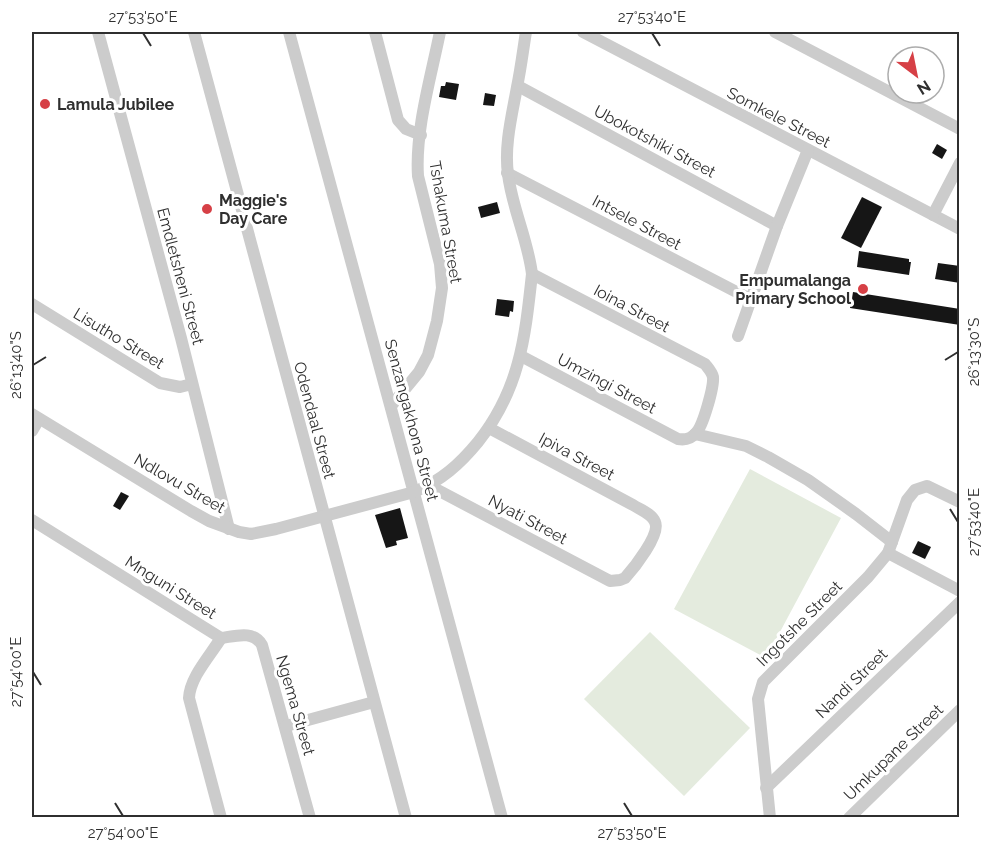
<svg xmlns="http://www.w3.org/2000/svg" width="991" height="849" font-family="Raleway,sans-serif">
<rect width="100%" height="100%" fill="#fff"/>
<!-- green -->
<g fill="#e4ebde">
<polygon points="750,469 841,518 766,658 674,609"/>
<polygon points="650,632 750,728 684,796 584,699"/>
</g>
<!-- building -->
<g fill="#161616">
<polygon points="446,82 459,84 456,100 439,97 441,86 445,86"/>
<polygon points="485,93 496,95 494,106 483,105"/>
<polygon points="937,144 947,150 942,159 932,153"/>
<polygon points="862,197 882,207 861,248 841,238"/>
<polygon points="497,202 500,213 481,218 478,207"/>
<polygon points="859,251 909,259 909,262 911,262 909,275 857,267"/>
<polygon points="938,263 960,266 960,283 935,279"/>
<polygon points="853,292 960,309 960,325 850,308"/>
<polygon points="497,299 514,301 513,312 510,311 509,317 495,315"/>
<polygon points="121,492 129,496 120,510 113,506"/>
<polygon points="400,508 408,538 396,541 397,545 386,548 375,515"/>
<polygon points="918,541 931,547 925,559 912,553"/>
</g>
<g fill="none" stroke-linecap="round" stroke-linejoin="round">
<!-- minor -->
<g stroke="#ccc" stroke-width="12">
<polyline points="98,32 181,338 229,529"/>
<polyline points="194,32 406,818"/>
<polyline points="289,32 502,818"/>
<polyline points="375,32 398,120 406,129 421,135"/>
<polyline points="583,32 960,229"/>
<polyline points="775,32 960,129"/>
<polyline points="518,86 777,226"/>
<polyline points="507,173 752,300"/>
<polyline points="933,215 960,163"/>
<polyline points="32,304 160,383 180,387 192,384"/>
<polyline points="738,336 777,226 808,150"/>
<path d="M521,356L678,439C684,440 691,439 696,433C703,426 714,387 713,377C712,372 708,368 705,364L532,274"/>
<path d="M391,406L419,372L428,355L437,321L442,288L440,264L418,176C415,130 431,77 440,32"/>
<path d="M32,414L191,511L209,521L239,532L251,534L276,529L414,492C441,481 460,464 478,442C520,389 525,338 532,274C528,240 512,208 508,174C504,146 512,115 517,87C521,68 523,50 526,32"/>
<polyline points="32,431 39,419"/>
<polyline points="695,434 746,446 768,457 808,480 856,514 892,542"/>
<path d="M430,486L610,581L620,580L625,578C634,568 661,534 655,522C652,514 641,510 633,505L489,428"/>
<polyline points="32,520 221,638"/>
<polyline points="888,553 960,591"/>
<path d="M221,638C236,636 253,630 262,645L310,818"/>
<polyline points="286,726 374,702"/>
<polyline points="766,788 960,602"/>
<path d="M221,818L189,698C190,677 210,656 221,638"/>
<polyline points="770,818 758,699 763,682 868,577 888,553 907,500 915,490 927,486 960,502"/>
<polyline points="849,818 960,710"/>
</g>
</g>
<!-- ticks -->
<path fill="none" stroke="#2f2f2f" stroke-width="2" d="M143,33L151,46M652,33L660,46M945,360L958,352M33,365L46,357M950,509L958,522M33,672L41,685M115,803L123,816M624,803L632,816"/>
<!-- markers -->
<g fill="#d64046" stroke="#fff" stroke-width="2">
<circle cx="45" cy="104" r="6"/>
<circle cx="207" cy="209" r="6"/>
<circle cx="863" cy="289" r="6"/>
</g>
<g text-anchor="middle" stroke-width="6" stroke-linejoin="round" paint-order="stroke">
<!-- poi labels -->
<g font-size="16" font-weight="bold" fill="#2f2f2f" stroke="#fff" text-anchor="start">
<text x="57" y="110">Lamula Jubilee</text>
<text x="219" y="206">Maggie's<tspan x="219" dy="18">Day Care</tspan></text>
<text x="851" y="286" text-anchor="end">Empumalanga<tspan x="851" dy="18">Primary School</tspan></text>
</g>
<!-- street labels -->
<g font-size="16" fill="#2f2f2f" stroke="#fff">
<text transform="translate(779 117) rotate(27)" y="6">Somkele Street</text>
<text transform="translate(655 141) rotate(28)" y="6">Ubokotshiki Street</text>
<text transform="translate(446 222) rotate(80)" y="6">Tshakuma Street</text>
<text transform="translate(637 222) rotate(28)" y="6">Intsele Street</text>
<text transform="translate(181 276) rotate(75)" y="6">Emdletsheni Street</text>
<text transform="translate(632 308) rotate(28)" y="6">Ioina Street</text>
<text transform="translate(119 338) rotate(31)" y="6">Lisutho Street</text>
<text transform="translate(607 383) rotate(28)" y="6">Umzingi Street</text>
<text transform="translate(315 420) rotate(75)" y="6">Odendaal Street</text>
<text transform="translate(412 420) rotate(75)" y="6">Senzangakhona Street</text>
<text transform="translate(577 456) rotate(28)" y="6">Ipiva Street</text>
<text transform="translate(180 483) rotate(30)" y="6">Ndlovu Street</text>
<text transform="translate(528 519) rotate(28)" y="6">Nyati Street</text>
<text transform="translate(171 587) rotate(32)" y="6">Mnguni Street</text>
<text transform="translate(799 623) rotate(-45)" y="6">Ingotshe Street</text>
<text transform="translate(851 683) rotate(-44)" y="6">Nandi Street</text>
<text transform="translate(296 705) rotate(74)" y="6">Ngema Street</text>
<text transform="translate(893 752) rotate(-44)" y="6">Umkupane Street</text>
</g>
</g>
<!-- border -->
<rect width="991" height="849" fill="none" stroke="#ffffff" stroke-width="66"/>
<!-- north arrow -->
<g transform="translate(916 75) rotate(148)"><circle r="28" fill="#ffffff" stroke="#acacac" stroke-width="1.5"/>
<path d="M0-4.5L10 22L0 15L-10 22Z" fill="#d64046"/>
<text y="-9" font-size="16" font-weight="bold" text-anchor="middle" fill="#2f2f2f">N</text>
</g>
<rect x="33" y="33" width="925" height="783" fill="none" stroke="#2f2f2f" stroke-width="2"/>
<g font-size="15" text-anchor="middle" fill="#2f2f2f">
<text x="143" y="22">27°53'50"E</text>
<text x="652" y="22">27°53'40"E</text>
<text transform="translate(974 352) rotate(-90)" y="5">26°13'30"S</text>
<text transform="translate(16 365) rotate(-90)" y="5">26°13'40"S</text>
<text transform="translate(974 522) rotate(-90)" y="5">27°53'40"E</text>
<text transform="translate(16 672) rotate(-90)" y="5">27°54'00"E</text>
<text x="123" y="838">27°54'00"E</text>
<text x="632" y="838">27°53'50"E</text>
</g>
</svg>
